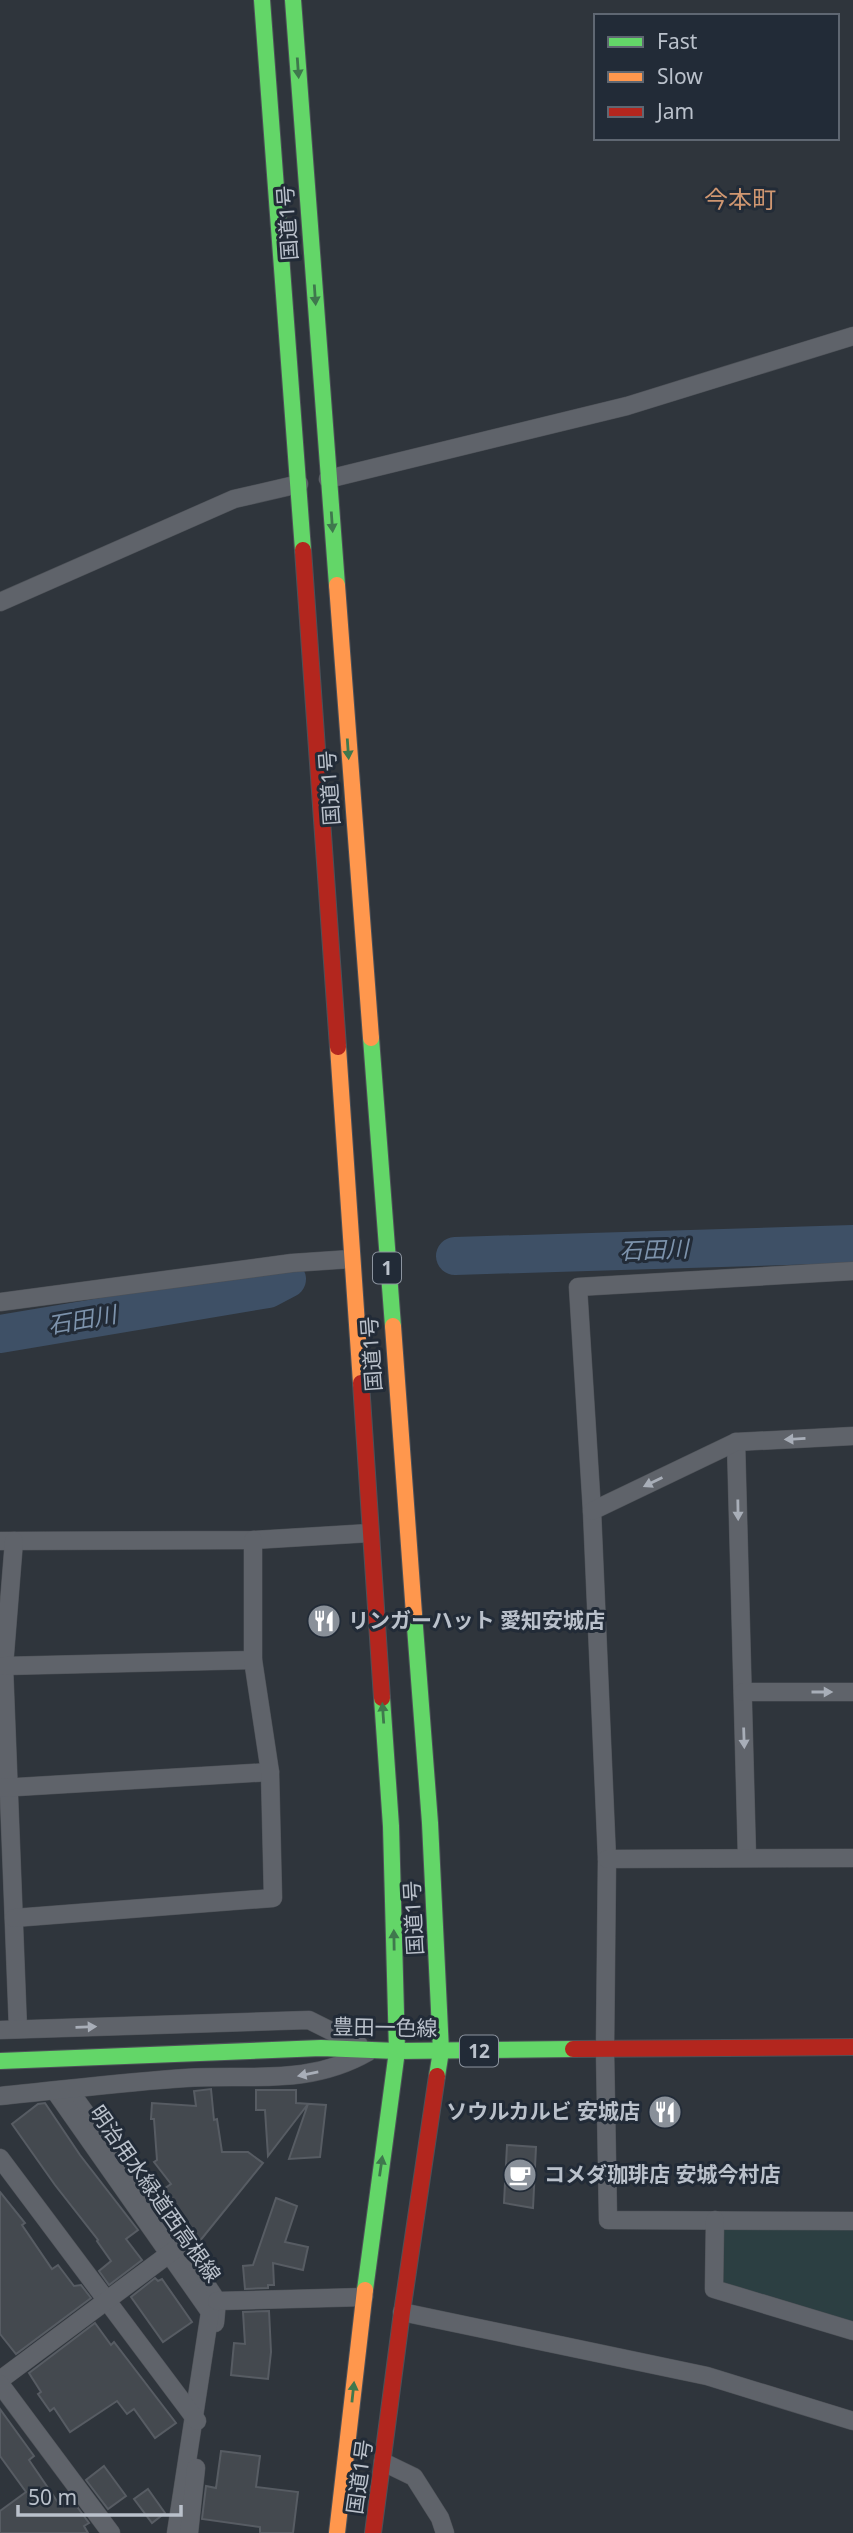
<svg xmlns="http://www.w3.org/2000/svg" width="853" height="2533" font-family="'Noto Sans','Noto Sans JP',sans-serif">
<rect width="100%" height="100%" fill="#2f353c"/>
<!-- green -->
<polygon fill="#2c3f42" points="853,2229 853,2323 722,2282 724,2230"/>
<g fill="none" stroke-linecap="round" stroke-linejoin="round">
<!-- river -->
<g stroke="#3e5066" stroke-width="38">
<polyline points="455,1256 853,1244"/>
<polyline points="0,1334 268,1289 287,1279"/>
</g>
</g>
<!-- building -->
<g fill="#44494f" stroke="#575c63" stroke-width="2">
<polygon points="211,2089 214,2120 217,2119 222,2152 248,2152 263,2163 199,2242 185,2231 189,2226 161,2191 171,2184 154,2162 157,2160 154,2119 151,2119 152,2103 196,2106 194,2091"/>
<polygon points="256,2090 296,2090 296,2103 326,2105 320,2157 289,2159 308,2104 268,2156 265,2110 256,2110"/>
<polygon points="45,2103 80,2155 138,2230 126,2239 142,2260 109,2285 99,2271 111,2261 97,2241 98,2240 55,2185 12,2124 38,2104"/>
<polygon points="507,2145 536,2147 533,2208 504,2203"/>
<polygon points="0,2192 25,2223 22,2225 52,2269 58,2265 74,2286 81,2285 91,2298 16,2354 0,2334"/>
<polygon points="276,2198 297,2206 285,2242 308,2247 303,2270 273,2263 274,2285 268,2285 268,2288 245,2289 243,2266 253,2265"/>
<polygon points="155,2278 158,2281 162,2279 192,2322 163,2342 131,2297"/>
<polygon points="269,2311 271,2352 268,2379 231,2375 234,2343 245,2344 243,2312"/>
<polygon points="95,2323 111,2345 114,2342 176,2423 155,2438 134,2409 127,2414 117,2401 70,2432 54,2408 50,2411 38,2394 41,2392 29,2373"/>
<polygon points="0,2409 34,2456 29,2460 57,2501 67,2493 89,2523 84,2526 88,2533 0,2533 0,2511 26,2492 0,2456"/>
<polygon points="221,2451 260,2456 256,2487 298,2492 293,2533 260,2533 260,2527 202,2519 206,2486 216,2488"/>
<polygon points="104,2466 126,2496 108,2509 86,2480"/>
<polygon points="148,2489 165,2513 152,2523 134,2499"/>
</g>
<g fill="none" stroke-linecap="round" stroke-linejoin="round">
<defs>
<g id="street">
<polyline points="328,479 627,406 853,336"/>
<polyline points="0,602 234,499 299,484"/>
<polyline points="853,1271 578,1287 592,1511 607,1859 605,2050 608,2220 853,2221"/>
<polyline points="0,1302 292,1263 351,1259"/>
<polyline points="736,1442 747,1857"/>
<polyline points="592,1511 736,1442 853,1436"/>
<polyline points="0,1541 253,1540 370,1533"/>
<polyline points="14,1541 4,1666 18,2029"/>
<polyline points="4,1666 253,1660"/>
<polyline points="743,1692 853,1692"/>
<polyline points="0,1788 270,1772"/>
<polyline points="607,1859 853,1858"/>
<polyline points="14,1918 273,1898 270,1772 253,1660 253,1540"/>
<polyline points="0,2030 309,2020 359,2045"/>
<polyline points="69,2090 180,2245 217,2301 215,2323"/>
<polyline points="55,2091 210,2312 176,2533"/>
<path d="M0,2096C62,2090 124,2082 186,2078C251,2074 309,2086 368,2052"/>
<polyline points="0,2158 197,2421"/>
<polyline points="715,2220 714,2289 853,2331"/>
<polyline points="217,2301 364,2297"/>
<polyline points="402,2312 707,2376 853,2421"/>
<polyline points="0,2380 177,2248"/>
<polyline points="0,2384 111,2533"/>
<polyline points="383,2462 414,2477 440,2518 445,2533"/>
<polyline points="189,2533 196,2468"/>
</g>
<g id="fast">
<polyline points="262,0 303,550"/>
<polyline points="293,0 337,585"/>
<polyline points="371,1038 393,1326"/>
<polyline points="414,1614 430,1823 441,2051 437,2076"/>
<polyline points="0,2061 321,2048 397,2051 573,2049"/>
<polyline points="365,2290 397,2051 391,1826 382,1698"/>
</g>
<g id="slow">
<polyline points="337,585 371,1038"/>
<polyline points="338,1047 361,1383"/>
<polyline points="393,1326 414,1614"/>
<polyline points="337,2533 365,2290"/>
</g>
<g id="jam">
<polyline points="303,550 338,1047"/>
<polyline points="361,1383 382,1698"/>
<polyline points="573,2049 853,2047"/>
<polyline points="373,2533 402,2312 437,2076"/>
</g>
</defs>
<!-- street casing -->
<use href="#street" stroke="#4d5157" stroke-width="19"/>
<!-- fast casing -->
<use href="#fast" stroke="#4d5158" stroke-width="18"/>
<!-- slow casing -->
<use href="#slow" stroke="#4d5158" stroke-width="18"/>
<!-- jam casing -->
<use href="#jam" stroke="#4d5158" stroke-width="18"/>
<!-- street -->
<use href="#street" stroke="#5f636a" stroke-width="18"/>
<!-- fast -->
<use href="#fast" stroke="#63d668" stroke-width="16"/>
<!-- slow -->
<use href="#slow" stroke="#ff974d" stroke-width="16"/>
<!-- jam -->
<use href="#jam" stroke="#b3261e" stroke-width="16"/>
</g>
<!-- one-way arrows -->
<defs><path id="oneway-solid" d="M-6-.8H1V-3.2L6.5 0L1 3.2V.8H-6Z" transform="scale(1.75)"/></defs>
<g fill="#3f784d">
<use href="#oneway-solid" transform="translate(298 68) rotate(86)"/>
<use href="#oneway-solid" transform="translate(315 295) rotate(86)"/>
<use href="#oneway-solid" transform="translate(332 522) rotate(86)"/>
<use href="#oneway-solid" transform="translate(348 749) rotate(86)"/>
<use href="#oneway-solid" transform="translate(383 1713) rotate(-94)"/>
<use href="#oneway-solid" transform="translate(394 1940) rotate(-91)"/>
<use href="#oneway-solid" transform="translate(381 2166) rotate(-82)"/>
<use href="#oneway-solid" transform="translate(353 2392) rotate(-84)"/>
</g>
<g fill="#a8aeb8">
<use href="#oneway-solid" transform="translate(795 1439) rotate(177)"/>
<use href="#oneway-solid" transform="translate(653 1482) rotate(154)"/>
<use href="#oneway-solid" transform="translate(738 1510) rotate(89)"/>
<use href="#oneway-solid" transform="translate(822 1692)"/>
<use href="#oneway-solid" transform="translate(744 1738) rotate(88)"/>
<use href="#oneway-solid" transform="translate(86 2027) rotate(-2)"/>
<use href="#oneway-solid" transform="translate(308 2074) rotate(169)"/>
</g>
<!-- icons -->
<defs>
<symbol id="restaurant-disc" viewBox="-11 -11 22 22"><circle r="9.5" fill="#899099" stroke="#222b37"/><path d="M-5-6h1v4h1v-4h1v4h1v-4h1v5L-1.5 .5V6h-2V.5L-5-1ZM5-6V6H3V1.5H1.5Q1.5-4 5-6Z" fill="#fff"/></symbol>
<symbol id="cafe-disc" viewBox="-11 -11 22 22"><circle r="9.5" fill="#899099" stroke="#222b37"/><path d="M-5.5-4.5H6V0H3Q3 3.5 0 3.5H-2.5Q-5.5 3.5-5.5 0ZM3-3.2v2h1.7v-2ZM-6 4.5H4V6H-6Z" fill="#fff"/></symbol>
</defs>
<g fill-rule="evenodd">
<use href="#restaurant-disc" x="305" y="1602" width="38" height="38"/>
<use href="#restaurant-disc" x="646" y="2093" width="38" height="38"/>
<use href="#cafe-disc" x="501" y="2156" width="38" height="38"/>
</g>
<g text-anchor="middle" stroke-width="6" stroke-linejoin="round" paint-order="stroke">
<!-- shield labels -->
<g fill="#222b37" stroke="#8c949f" stroke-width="2">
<rect x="373" y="1252.5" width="28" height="31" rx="5"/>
<rect x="460" y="2035.5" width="38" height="31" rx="5"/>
</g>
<g font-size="19" font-weight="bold" fill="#bac1cb">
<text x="387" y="1275">1</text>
<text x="479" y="2058">12</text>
</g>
<!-- street labels -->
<g font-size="21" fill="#bac1cb" stroke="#222b37">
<text transform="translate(288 223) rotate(-94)" y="7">国道1号</text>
<text transform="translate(330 788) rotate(-94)" y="7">国道1号</text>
<text transform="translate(372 1354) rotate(-94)" y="7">国道1号</text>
<text transform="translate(414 1918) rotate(-93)" y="7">国道1号</text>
<text transform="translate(385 2028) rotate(1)" y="7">豊田一色線</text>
<text transform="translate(155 2194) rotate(55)" y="7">明治用水緑道西高根線</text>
<text transform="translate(360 2477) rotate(-82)" y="7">国道1号</text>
</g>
<!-- poi labels -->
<g font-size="21" font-weight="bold" fill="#bac1cb" stroke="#222b37" text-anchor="start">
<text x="348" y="1628">リンガーハット 愛知安城店</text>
<text x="640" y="2119" text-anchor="end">ソウルカルビ 安城店</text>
<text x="544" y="2182">コメダ珈琲店 安城今村店</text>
</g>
<!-- water labels -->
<g font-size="23" font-style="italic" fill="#7d93ac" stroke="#222b37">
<text transform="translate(654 1250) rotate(-2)" y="8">石田川</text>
<text transform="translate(82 1320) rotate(-10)" y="8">石田川</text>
</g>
<!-- quarter labels -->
<g font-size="24" fill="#d09771" stroke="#222b37">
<text x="740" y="208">今本町</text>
</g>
</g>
<!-- legend -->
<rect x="594" y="14" width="245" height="126" fill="#222b37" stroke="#5f6772" stroke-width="2"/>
<rect x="608" y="37" width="35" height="10" fill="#63d668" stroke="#5f6772" stroke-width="2"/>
<text x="657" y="49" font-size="21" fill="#bac1cb">Fast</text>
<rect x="608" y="72" width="35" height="10" fill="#ff974d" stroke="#5f6772" stroke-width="2"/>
<text x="657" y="84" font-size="21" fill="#bac1cb">Slow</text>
<rect x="608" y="107" width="35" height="10" fill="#b3261e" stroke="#5f6772" stroke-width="2"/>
<text x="657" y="119" font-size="21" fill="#bac1cb">Jam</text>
<!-- scale -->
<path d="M18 2505v10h163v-10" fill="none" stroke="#bac1cb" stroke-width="3.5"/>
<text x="28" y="2505" font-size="21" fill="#bac1cb" stroke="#222b37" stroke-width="5" paint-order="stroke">50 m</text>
</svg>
